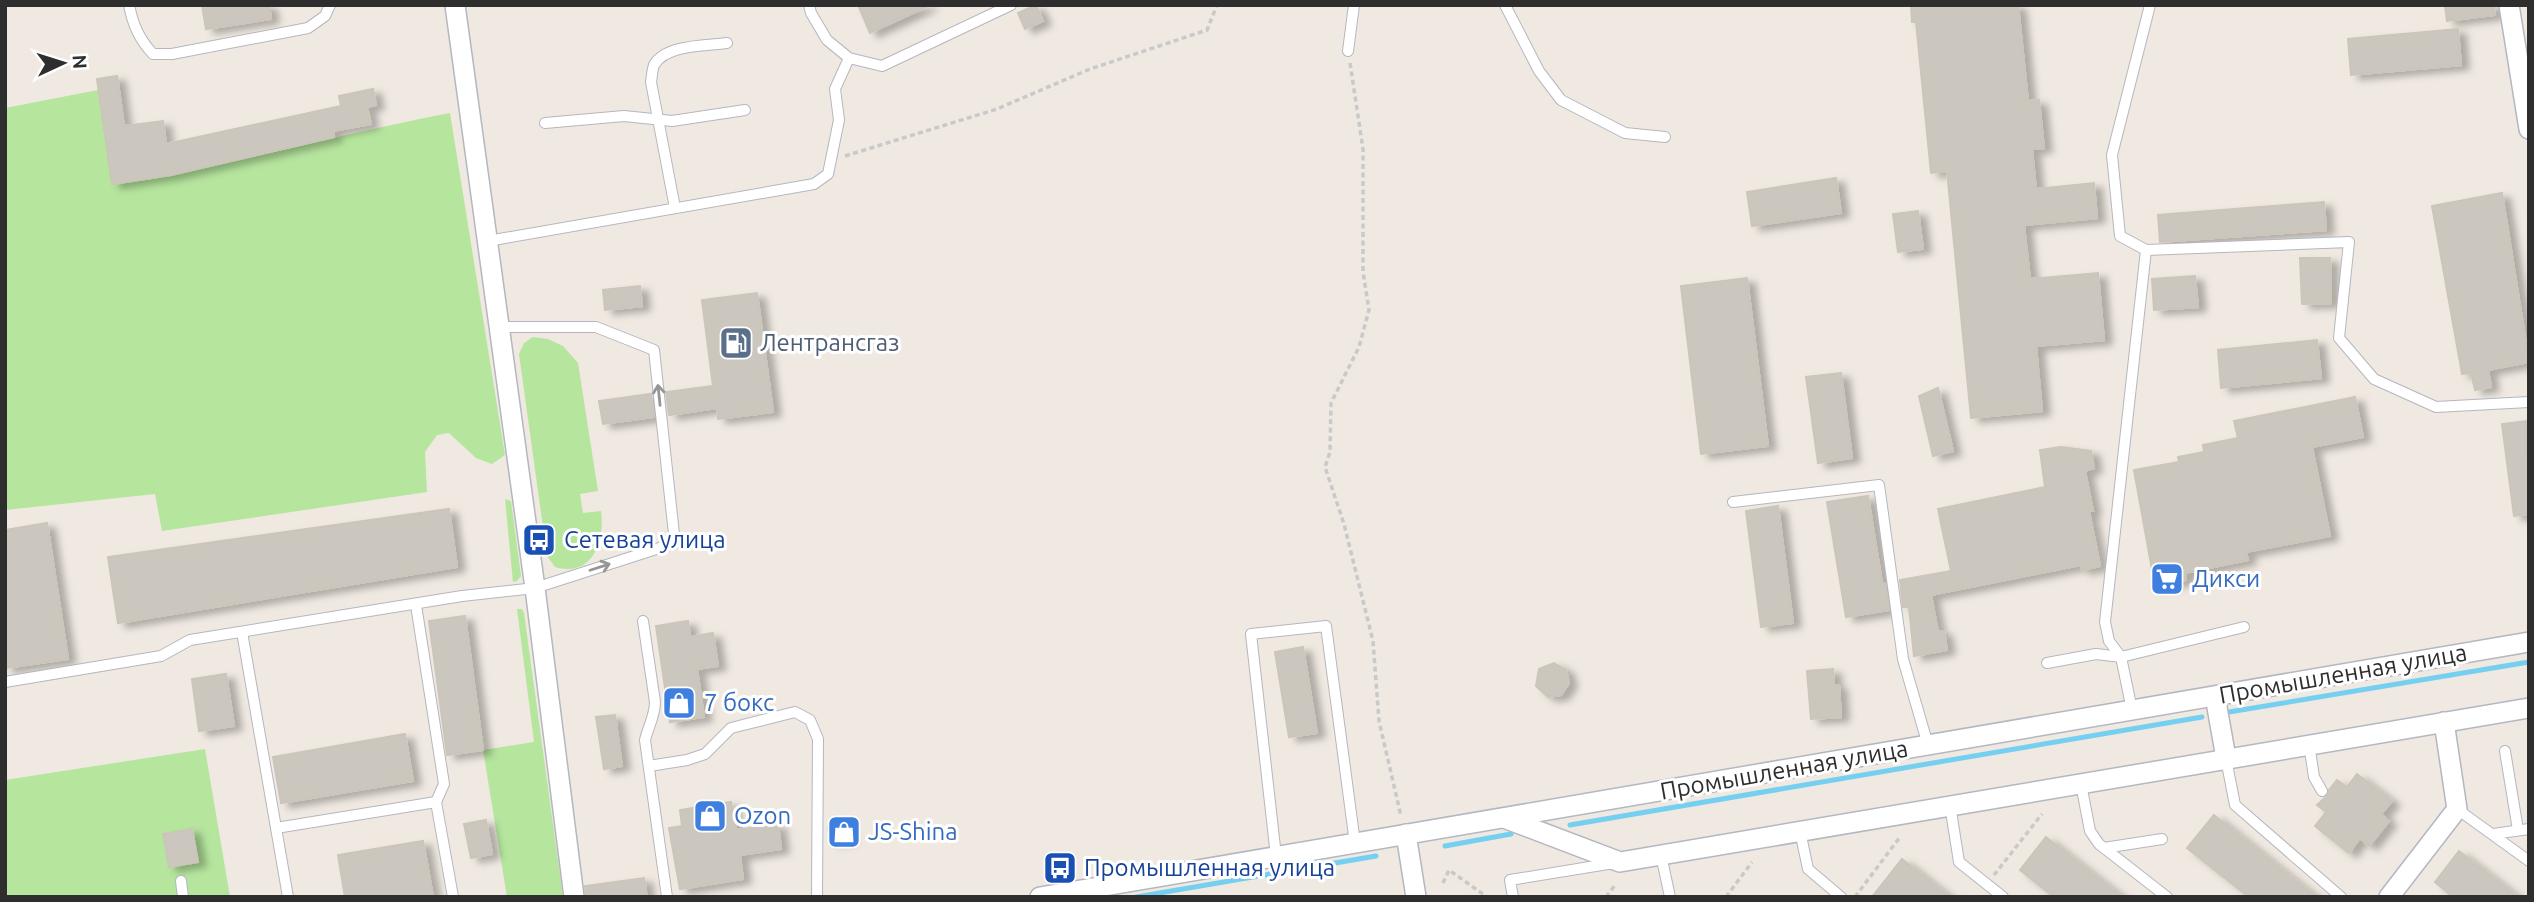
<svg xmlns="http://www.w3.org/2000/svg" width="2534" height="902" font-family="Ubuntu,sans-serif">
<defs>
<filter id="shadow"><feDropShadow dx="8" dy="4.5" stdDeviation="3.5" flood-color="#0004"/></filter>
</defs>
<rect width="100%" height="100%" fill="#efe9e1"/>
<!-- green -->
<g fill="#b6e59e">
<path d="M98,90L112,184C226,168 337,134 450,113L505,455L492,464L476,458L449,433L437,435L425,452L427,492L162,531L155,494L5,510V108Z"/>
<path d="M533,337L548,339L563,346L578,363L598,491L580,494L583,513L601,511C605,541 593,578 555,567L547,556L519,354L524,343Z"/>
<polygon points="505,499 511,501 521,576 517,581 513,582"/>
<polygon points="517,609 522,609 524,613 563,897 507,897 483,750 534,742"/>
<polygon points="205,749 230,897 5,897 5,780"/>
</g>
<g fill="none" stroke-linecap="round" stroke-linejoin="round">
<!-- stream -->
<g stroke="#75cff0" stroke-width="5">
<polyline points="2229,712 2529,662"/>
<polyline points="1570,825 2202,717"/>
<polyline points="1445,846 1511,834"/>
<polyline points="1136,897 1376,856"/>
</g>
</g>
<!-- building -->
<g fill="#cbc7bf" stroke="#cbc5ba" stroke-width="2" filter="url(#shadow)">
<polygon points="202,5 269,5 271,19 206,29"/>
<polygon points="858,5 930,5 870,33"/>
<polygon points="1036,5 1043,21 1025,29 1018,13"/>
<polygon points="1911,5 2018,5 2028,101 2039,100 2044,148 2032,149 2036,189 2094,183 2097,218 2024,225 2030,279 2098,273 2104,340 2036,346 2042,411 1971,418 1947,171 1931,173 1916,22 1912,22"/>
<polygon points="2445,5 2494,5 2495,15 2447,21"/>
<polygon points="2458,29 2461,65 2351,75 2348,39"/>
<polygon points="117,76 124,126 163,121 166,144 341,106 339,96 373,89 376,105 367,107 371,124 333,131 334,137 171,175 112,184 97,79"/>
<polygon points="1836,178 1841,213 1752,226 1747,192"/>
<polygon points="2502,193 2529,362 2488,370 2491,387 2475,390 2471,373 2462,374 2432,206"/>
<polygon points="2324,202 2326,230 2160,242 2158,215"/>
<polygon points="1918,211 1923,249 1898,252 1893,214"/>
<polygon points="2300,258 2330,258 2331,303 2302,304"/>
<polygon points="2195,276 2198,307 2154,310 2152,279"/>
<polygon points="1747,278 1768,446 1701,454 1681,286"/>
<polygon points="640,286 642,306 605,310 603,290"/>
<polygon points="757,293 773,412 718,419 717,408 669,415 666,392 713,386 702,300"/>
<polygon points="2317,340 2321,378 2221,388 2218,350"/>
<polygon points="1841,373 1852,458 1818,463 1806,377"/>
<polygon points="1938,388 1953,451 1933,456 1919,396"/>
<polygon points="651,394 654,417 603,424 599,401"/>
<polygon points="2355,397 2363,437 2312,447 2330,536 2246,552 2248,560 2185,573 2186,580 2155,586 2134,470 2179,462 2178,457 2204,452 2203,445 2238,438 2234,421"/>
<polygon points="2527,421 2529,514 2514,516 2502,424"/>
<polygon points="2061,447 2091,451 2094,468 2085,471 2093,511 2089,511 2100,566 2082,570 2081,565 1931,595 1938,632 1944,631 1947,650 1914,656 1909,607 1903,607 1900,580 1951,571 1938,509 2045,487 2040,450"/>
<polygon points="1868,496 1882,583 1885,583 1889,610 1846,617 1827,502"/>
<polygon points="1778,506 1793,623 1761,627 1746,511"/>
<polygon points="449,509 457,567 118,623 108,557"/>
<polygon points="47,523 68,659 5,668 5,530"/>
<polygon points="465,616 483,750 447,755 429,621"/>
<polygon points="688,621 690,637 713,633 718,666 697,669 704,717 670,722 656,626"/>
<polygon points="1303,647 1317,733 1289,737 1275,652"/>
<polygon points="1554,663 1566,670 1569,683 1561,695 1548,697 1536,686 1539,669"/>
<polygon points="1833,669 1834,685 1839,685 1841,717 1811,719 1807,671"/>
<polygon points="226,674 234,726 199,731 192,679"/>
<polygon points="615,715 622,766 604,769 596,717"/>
<polygon points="405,734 413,781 281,803 273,757"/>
<polygon points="2357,774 2392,801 2381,814 2389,821 2369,846 2360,838 2349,853 2315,826 2326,812 2317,805 2328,795 2329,790 2337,780 2347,787"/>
<polygon points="731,802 736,830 778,824 781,849 740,855 743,879 680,889 669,828 682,826 680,810"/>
<polygon points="2214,815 2316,897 2249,897 2187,848"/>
<polygon points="486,820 492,854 471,858 464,824"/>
<polygon points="845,825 847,839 830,841 828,828"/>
<polygon points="192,829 198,862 169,867 163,834"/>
<polygon points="2046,837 2122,897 2054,897 2020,870"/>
<polygon points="423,841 433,897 345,897 338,855"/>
<polygon points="2459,851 2518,897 2453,897 2435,882"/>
<polygon points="1902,859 1950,897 1872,897"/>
<polygon points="644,878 647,897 586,897 585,886"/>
</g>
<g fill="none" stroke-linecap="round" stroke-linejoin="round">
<defs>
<g id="service">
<path d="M129,5C133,25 139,39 153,54H172L308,28L325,16L330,5"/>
<polyline points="809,5 811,13 827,40 849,58 882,66 1011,5"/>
<polyline points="1505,5 1539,71 1561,100 1625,133 1665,137"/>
<polyline points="2150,5 2112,155 2120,236 2146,250 2349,242 2339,338 2374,379 2436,407 2529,402"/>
<polyline points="1348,51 1354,5"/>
<polyline points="545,123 624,116 672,121 745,110"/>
<path d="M675,208L651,82C652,77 652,70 654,65C666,44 706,46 727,43"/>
<polyline points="488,241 814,184 828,174 839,120 835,89 849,58"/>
<polyline points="1733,502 1879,485 1903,659 1928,745"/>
<polyline points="416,605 444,784 436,802"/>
<path d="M643,621L655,702C655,716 648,727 645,740L667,897"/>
<polyline points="242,632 288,897"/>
<polyline points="2047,663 2096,654 2121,657 2244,627"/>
<polyline points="5,682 161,656 190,640 462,596 535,588 675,543 654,350 596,327 500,327"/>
<polyline points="2132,710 2121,657 2109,641 2105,622 2146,250"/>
<polyline points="2309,744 2314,777 2322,791"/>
<polyline points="2505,751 2518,830"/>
<polyline points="2226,759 2235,805 2341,897"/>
<polyline points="649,766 687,760 705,754 731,728 795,712 810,720 818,739 817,897"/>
<polyline points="2081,784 2090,831 2099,844 2167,897"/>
<polyline points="1950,805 1959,862 2003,897"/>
<polyline points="2457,809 2529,861"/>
<polyline points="276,828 436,802 453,897"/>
<polyline points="1800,831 1808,869 1841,897"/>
<polyline points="2493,834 2529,829"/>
<polyline points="2104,848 2162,839"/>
<polyline points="1661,855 1670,897"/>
<polyline points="1276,856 1251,634 1326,626 1355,843"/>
<polyline points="181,881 183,897"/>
<polyline points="1513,897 1510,880 1614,863"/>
</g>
<g id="minor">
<polyline points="455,5 535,588 574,897"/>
<polyline points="2509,5 2529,129"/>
<polyline points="2215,696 2226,758"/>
<polyline points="1504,818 1620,862 2529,708"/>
<polyline points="1406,834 1416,897"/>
<polyline points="1040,897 2529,642"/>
<polyline points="2389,897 2457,809 2444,722"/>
</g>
</defs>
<!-- service casing -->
<use href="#service" stroke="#b4b7c1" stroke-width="12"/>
<!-- minor casing -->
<use href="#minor" stroke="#b4b7c1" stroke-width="22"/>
<!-- path -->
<g stroke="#c9c9c9" stroke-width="3.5" stroke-dasharray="5 3.5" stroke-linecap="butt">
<polyline points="1350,63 1363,149 1363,272 1369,310 1359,347 1331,403 1330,452 1325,467 1344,524 1373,641 1379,721 1401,816"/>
<polyline points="845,156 997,109 1090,69 1207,30 1217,5"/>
<polyline points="1994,875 2042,814"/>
<polyline points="1443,883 1449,870 1487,897"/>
<polyline points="1606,897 1615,885"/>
<polyline points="1726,897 1752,862"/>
<polyline points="1855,897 1900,837"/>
</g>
<!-- service -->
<use href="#service" stroke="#fff" stroke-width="10"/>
<!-- minor -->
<use href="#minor" stroke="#fff" stroke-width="19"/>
</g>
<!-- one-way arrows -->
<defs><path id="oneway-shaft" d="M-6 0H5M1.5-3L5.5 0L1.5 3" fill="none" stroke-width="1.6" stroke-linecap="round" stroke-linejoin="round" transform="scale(1.75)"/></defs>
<g stroke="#969696">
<use href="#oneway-shaft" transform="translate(659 395) rotate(-96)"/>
<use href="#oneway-shaft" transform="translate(600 567) rotate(-18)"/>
</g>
<!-- icons -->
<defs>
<symbol id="fuel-square" viewBox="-11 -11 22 22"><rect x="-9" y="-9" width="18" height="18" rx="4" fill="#5c6f8a" stroke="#fff"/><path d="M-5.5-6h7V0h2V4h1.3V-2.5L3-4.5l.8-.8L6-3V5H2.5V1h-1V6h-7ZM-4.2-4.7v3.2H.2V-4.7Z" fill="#fff"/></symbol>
<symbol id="bus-square" viewBox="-11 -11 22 22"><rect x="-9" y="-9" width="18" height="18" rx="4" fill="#1a4fb4" stroke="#fff"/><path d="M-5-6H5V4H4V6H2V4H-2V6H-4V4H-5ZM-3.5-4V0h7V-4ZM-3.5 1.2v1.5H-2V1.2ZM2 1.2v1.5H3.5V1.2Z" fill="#fff"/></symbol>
<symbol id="supermarket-square" viewBox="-11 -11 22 22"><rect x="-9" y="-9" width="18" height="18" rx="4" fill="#3f7fe0" stroke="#fff"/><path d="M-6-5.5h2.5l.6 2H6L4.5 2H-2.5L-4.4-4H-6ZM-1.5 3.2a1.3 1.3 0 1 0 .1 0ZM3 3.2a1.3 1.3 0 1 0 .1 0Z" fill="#fff"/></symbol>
<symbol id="shop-square" viewBox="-11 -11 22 22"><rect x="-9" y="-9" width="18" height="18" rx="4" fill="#3f7fe0" stroke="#fff"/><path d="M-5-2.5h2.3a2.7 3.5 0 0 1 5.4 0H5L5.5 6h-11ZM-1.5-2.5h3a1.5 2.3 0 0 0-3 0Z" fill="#fff"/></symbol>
</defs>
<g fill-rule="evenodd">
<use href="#fuel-square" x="717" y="324" width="38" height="38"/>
<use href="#bus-square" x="520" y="521" width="38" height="38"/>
<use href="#supermarket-square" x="2148" y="560" width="38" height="38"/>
<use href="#shop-square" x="660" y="684" width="38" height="38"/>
<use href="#shop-square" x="691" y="797" width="38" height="38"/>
<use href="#shop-square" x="825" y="813" width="38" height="38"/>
<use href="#bus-square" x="1041" y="849" width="38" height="38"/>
</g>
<g text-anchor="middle" stroke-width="6" stroke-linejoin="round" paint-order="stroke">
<!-- service labels -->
<g font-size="24" fill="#4e5e75" stroke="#fff" text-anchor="start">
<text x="760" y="351">Лентрансгаз</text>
</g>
<!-- transit labels -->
<g font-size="24" fill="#164399" stroke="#fff" text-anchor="start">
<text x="564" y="548">Сетевая улица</text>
<text x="1084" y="876">Промышленная улица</text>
</g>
<!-- shop labels -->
<g font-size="24" fill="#366cbe" stroke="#fff" text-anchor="start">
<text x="2192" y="587">Дикси</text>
<text x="704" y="711">7 бокс</text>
<text x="734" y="824">Ozon</text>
<text x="868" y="840">JS-Shina</text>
</g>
<!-- street labels -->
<g font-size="24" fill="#2e2e2e" stroke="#fff">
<text transform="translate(2343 674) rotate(-10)" y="8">Промышленная улица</text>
<text transform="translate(1784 770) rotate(-10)" y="8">Промышленная улица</text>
</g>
</g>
<!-- border -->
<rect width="2534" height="902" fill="none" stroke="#2e2e2e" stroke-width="14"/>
<!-- north arrow -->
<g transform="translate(63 63) rotate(86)" stroke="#ffffff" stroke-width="5" paint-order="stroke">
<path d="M0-5L12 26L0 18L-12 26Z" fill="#2e2e2e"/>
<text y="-10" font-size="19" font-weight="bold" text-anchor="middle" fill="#2e2e2e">N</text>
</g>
</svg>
